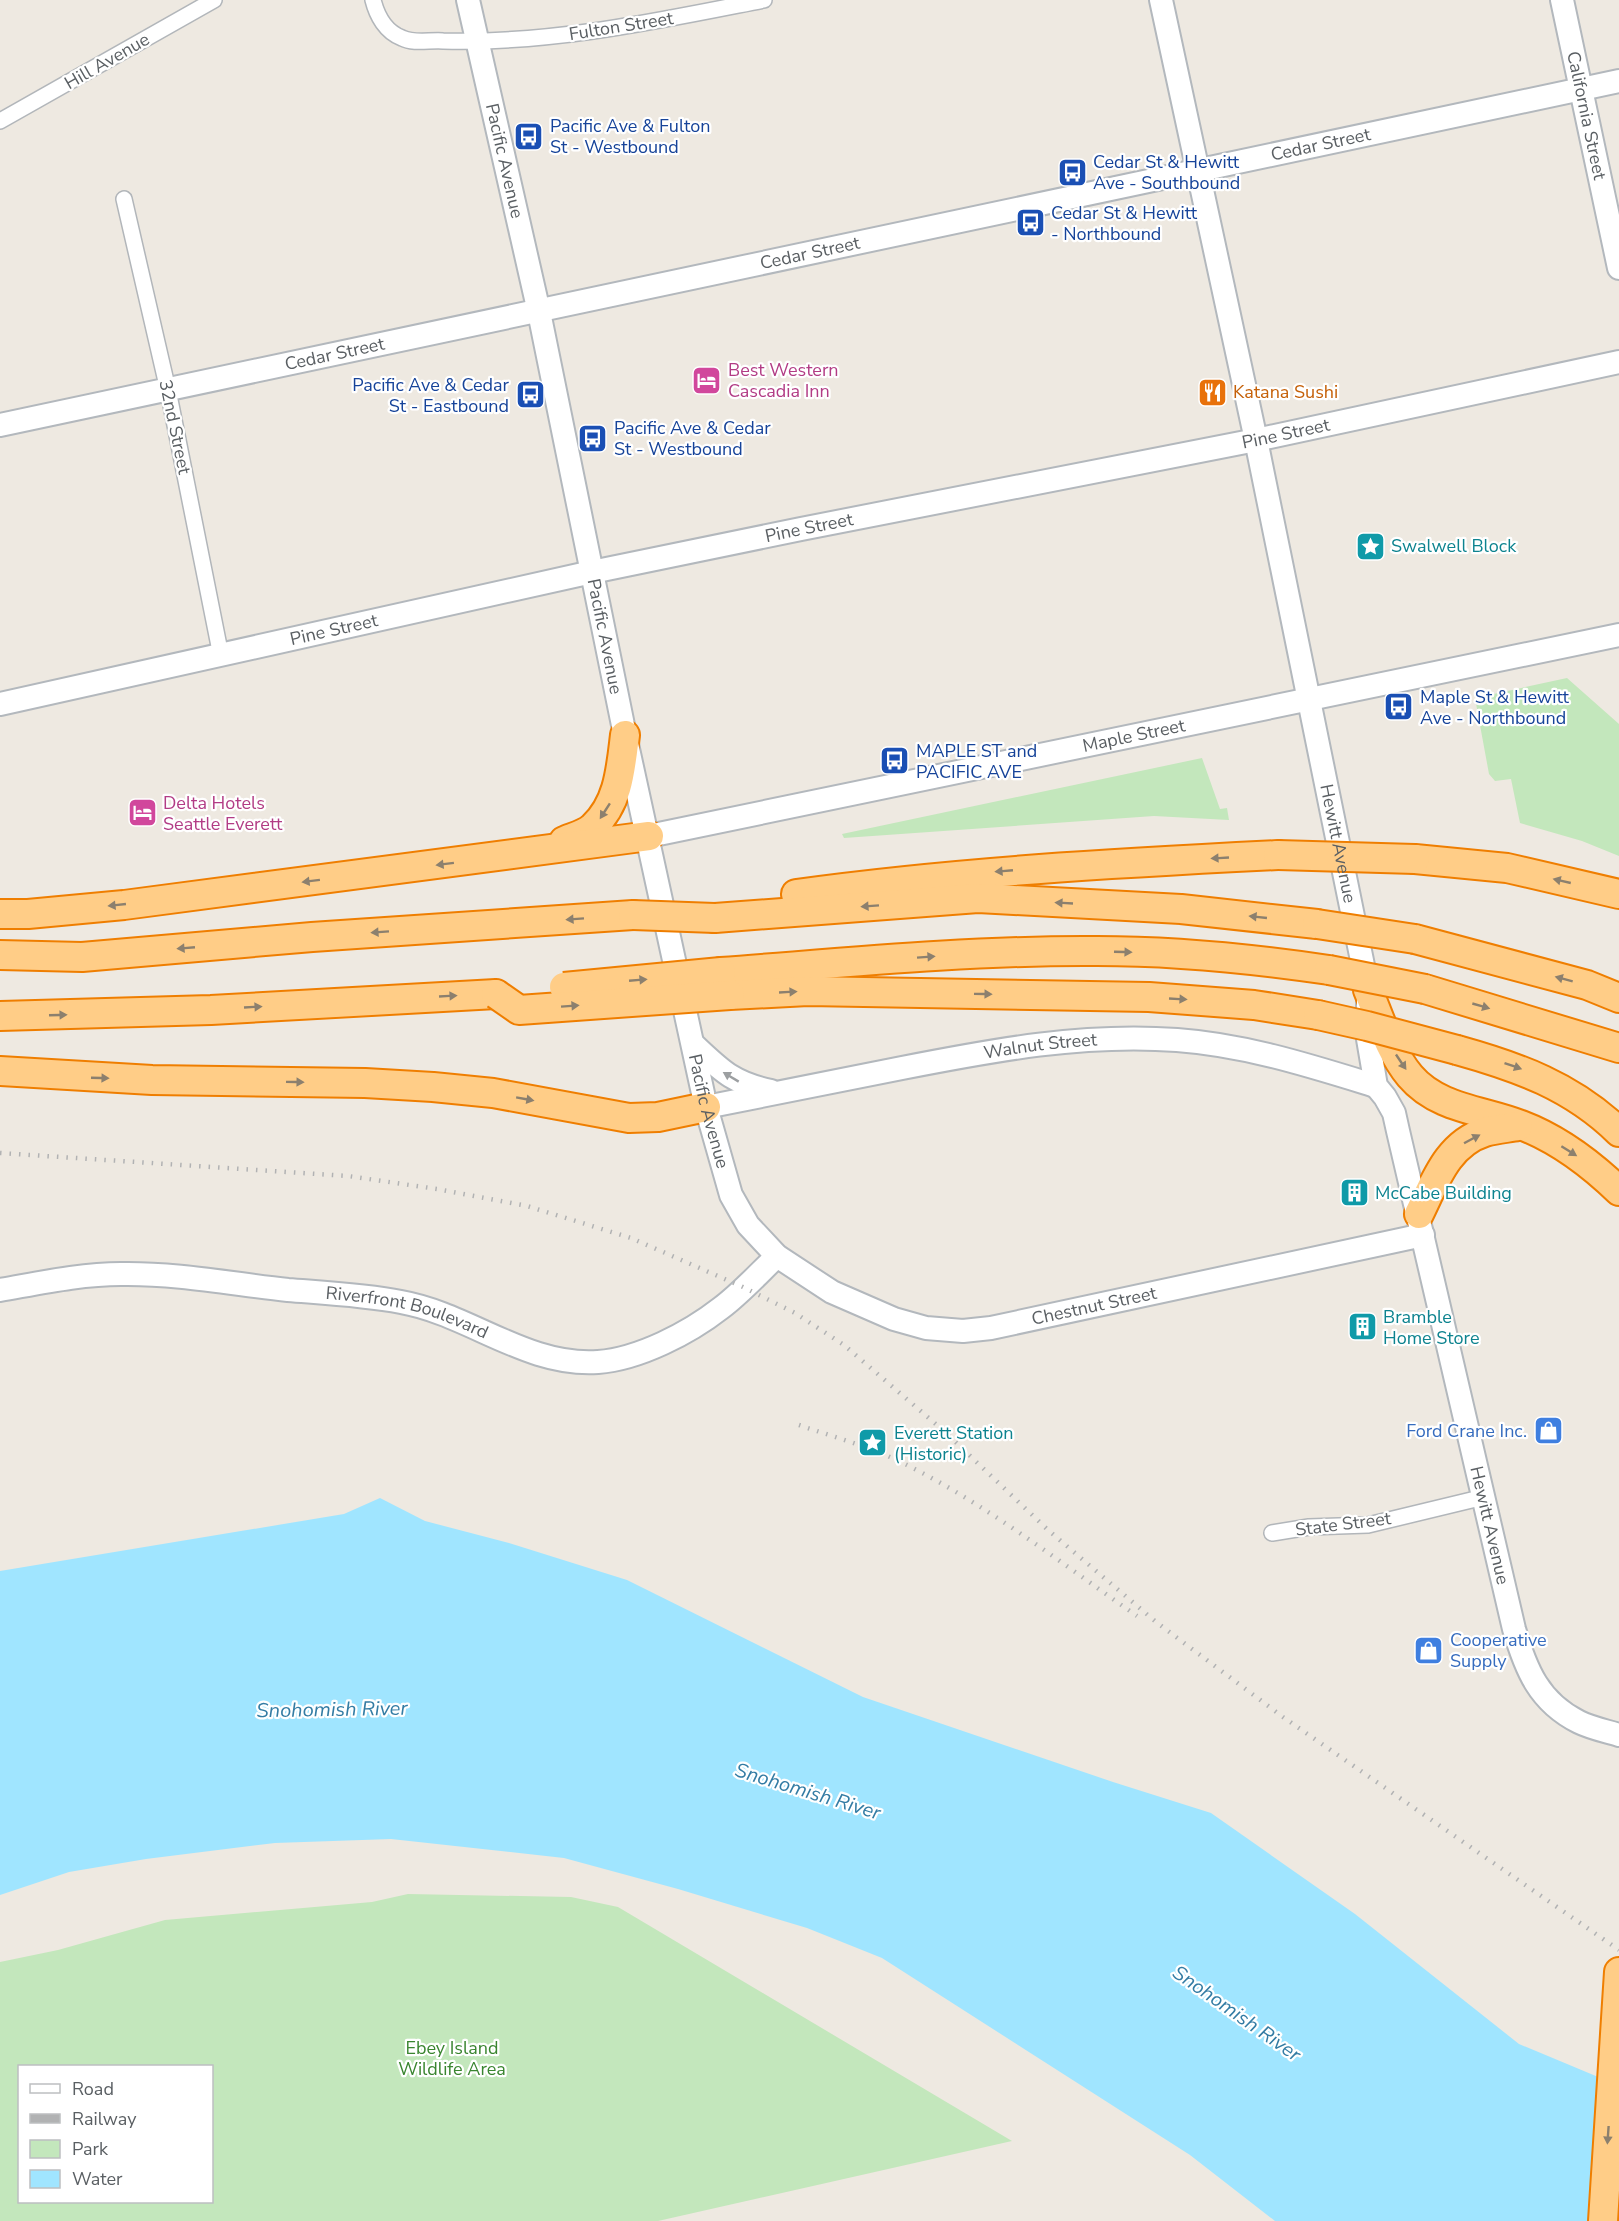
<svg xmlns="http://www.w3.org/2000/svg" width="1619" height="2221" font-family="'Nunito Sans',sans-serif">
<rect width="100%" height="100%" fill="#eee9e1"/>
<!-- green -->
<g fill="#c3e7bc" fill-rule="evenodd">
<polygon points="1567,678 1619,724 1619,856 1582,841 1520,823 1511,779 1495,781 1489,774 1475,698"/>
<polygon points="1202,758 1220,809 1227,808 1229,820 1154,816 844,838 842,834"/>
<path d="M408,1894L571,1897L618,1907L1012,2141L658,2221H0V1962L58,1950L165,1920L372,1902ZM20,2066H212V2202H20Z"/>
</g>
<!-- water -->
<polygon fill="#a0e5ff" points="380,1498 425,1521 509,1543 627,1580 863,1697 1113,1782 1211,1813 1355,1914 1519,2044 1603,2079 1619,2077 1619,2221 1275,2221 1190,2155 882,1958 807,1928 678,1889 564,1858 391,1839 275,1843 146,1859 69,1872 0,1895 0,1571 344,1514"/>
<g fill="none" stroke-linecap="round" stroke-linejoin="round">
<defs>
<g id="street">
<path d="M373,0C377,16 386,32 402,38C414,44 429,40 443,41C552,44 657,21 764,0"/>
<polyline points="0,121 214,0"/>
<polyline points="124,199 168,390 221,656"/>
<polyline points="1272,1533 1309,1527 1368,1525 1484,1497"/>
</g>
<g id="secondary">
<path id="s1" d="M468,0L539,312L625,735L706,1107L731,1195L748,1225L777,1256L832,1292L894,1319L926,1328L963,1331L991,1328L1423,1235"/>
<path id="s2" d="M1161,0L1256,440L1368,990V1039L1376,1086L1385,1097L1394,1113L1398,1131L1514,1629C1526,1670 1539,1702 1579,1722C1591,1728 1606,1731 1619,1735"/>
<path id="s3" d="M1562,0L1619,268"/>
<path id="s4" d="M0,425L1619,81"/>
<path id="s5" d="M0,704L592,572L801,529L1256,440L1619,362"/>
<path id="s6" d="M649,836L1619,635"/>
<path d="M693,1044C721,1070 732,1083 771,1091"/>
<path id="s7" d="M706,1107C772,1094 837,1081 902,1068C994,1050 1084,1033 1177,1040C1246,1045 1311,1066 1376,1086"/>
<path id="s8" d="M0,1290C40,1283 81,1274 121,1274C176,1273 233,1284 288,1290C325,1293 364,1295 401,1302C469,1314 527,1367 598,1362C639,1359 689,1333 721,1308C741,1293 759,1273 777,1256"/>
</g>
<g id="highway">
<path d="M564,841C573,837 586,834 593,827C619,803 621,768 625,735"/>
<polyline points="1415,859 1507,868 1619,894"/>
<path d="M796,894C956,872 1117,863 1278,855"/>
<polyline points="0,914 28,914 124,905 649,836"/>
<polyline points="715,918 978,898 1181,909 1317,924"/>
<polyline points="1415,939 1587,985 1619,998"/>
<polyline points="0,955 82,957 312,937 633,915"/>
<path d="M721,972C842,963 963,951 1084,951C1166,950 1248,958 1329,970"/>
<polyline points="1425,989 1619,1048"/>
<path d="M1368,990C1380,1019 1390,1052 1410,1076C1438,1109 1483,1110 1521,1125C1558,1139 1591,1164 1619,1191"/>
<polyline points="730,995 808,991 1149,997 1254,1005 1318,1015"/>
<polyline points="0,1016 211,1010 496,994"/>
<path d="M1457,1050C1518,1067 1572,1086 1619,1132"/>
<polyline points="0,1071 152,1080 365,1083 433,1087 493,1093 629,1118 658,1117 706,1107"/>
<path d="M1419,1214C1435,1182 1447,1144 1485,1132C1495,1129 1507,1128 1518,1126"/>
<polyline points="1603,2221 1619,1972"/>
</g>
</defs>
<!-- street casing -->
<use href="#street" stroke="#b2b6ba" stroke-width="18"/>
<!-- secondary casing -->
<use href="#secondary" stroke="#b3b8bd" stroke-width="26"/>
<!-- highway casing -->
<use href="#highway" stroke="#ef7e00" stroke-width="32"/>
<!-- street -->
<use href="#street" stroke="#fff" stroke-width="15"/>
<!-- secondary -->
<use href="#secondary" stroke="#fff" stroke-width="22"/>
<!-- highway -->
<use href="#highway" stroke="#ffcd87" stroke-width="28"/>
<!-- rail -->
<g stroke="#b1b2b3" stroke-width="4.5" stroke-dasharray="1.5 8" stroke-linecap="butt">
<polyline points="0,1153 348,1176 437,1189 527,1206 631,1238 743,1287 795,1313 844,1345 945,1432 1048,1530 1156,1622 1283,1717 1619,1950"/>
<path d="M799,1425C834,1437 870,1447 903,1463C986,1504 1061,1563 1137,1616"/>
</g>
<defs>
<g id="highway-bridge">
<polyline points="1278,855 1415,859"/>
<polyline points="633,915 715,918"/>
<polyline points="1317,924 1415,939"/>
<polyline points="1329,970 1425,989"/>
<polyline points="564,987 721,972"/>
<polyline points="496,994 519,1010 730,995"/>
<polyline points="1318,1015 1367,1026 1457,1050"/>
</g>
</defs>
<!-- highway-bridge casing -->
<use href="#highway-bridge" stroke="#ef7e00" stroke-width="32" stroke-linecap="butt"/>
<!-- highway-bridge -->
<use href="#highway-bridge" stroke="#ffcd87" stroke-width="28"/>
</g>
<!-- one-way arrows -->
<defs><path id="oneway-solid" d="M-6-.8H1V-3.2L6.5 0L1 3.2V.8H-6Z" transform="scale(1.5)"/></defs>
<g fill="#8c806e">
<use href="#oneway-solid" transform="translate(605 811) rotate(123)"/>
<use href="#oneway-solid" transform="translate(1220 858) rotate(177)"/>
<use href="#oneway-solid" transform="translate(445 864) rotate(173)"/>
<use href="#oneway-solid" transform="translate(1004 871) rotate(175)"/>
<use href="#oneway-solid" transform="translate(311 881) rotate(173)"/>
<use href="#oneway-solid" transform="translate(1562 881) rotate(-167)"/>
<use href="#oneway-solid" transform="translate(1064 903) rotate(-177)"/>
<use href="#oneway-solid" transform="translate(117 905) rotate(174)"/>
<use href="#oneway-solid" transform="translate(870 906) rotate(176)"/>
<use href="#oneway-solid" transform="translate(1258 917) rotate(-174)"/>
<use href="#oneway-solid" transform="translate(575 919) rotate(176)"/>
<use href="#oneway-solid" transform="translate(380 932) rotate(176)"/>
<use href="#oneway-solid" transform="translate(186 948) rotate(175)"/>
<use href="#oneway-solid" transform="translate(1123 952) rotate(2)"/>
<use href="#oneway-solid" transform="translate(926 957) rotate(-4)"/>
<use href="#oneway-solid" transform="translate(1564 979) rotate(-165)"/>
<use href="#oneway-solid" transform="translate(638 980) rotate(-5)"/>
<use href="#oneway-solid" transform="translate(788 992) rotate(-3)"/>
<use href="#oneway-solid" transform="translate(983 994) rotate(1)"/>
<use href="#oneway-solid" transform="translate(448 996) rotate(-3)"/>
<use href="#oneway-solid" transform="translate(1178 999) rotate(3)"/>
<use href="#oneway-solid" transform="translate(570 1006) rotate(-4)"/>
<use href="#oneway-solid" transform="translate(1481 1006) rotate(16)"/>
<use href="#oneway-solid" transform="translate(253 1007) rotate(-3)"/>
<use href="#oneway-solid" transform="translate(58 1015) rotate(-2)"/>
<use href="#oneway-solid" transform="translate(1401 1062) rotate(56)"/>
<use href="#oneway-solid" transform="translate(1513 1066) rotate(19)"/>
<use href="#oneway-solid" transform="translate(100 1078) rotate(2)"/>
<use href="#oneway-solid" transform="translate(295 1082) rotate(1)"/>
<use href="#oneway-solid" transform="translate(525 1099) rotate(10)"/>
<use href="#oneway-solid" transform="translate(1472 1139) rotate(-28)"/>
<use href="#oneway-solid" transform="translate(1569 1151) rotate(32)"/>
<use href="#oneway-solid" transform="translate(1608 2135) rotate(94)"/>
</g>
<use fill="#9c9fa1" href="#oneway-solid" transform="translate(731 1077) rotate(-149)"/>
<!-- icons -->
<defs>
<symbol id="bus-square" viewBox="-11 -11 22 22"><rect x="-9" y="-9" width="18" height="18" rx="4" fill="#1a4fb4" stroke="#fff"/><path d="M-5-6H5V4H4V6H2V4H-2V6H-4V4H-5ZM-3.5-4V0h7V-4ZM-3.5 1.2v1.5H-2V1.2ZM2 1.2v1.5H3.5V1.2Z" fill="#fff"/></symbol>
<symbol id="hotel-square" viewBox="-11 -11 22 22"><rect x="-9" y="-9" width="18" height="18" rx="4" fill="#d1479c" stroke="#fff"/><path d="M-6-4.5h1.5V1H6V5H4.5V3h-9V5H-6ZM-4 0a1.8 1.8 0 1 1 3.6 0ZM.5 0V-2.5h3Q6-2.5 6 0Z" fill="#fff"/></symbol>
<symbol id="restaurant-square" viewBox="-11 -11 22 22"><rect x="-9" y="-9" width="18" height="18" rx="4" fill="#e8710a" stroke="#fff"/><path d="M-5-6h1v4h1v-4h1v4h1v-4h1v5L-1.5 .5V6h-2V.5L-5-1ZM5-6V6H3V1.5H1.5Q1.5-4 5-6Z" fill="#fff"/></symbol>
<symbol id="sight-square" viewBox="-11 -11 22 22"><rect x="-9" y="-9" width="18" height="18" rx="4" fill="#0f9aa8" stroke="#fff"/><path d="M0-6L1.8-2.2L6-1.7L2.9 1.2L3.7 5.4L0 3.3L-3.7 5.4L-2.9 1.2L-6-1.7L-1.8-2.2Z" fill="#fff"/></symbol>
<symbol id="building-square" viewBox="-11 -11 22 22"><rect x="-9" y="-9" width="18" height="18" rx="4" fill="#0f9aa8" stroke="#fff"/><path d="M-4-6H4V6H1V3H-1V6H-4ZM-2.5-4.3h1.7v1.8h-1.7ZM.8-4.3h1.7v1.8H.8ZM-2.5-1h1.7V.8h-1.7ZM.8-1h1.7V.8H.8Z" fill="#fff"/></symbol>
<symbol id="shop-square" viewBox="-11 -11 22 22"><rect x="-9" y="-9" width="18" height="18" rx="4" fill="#3f7fe0" stroke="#fff"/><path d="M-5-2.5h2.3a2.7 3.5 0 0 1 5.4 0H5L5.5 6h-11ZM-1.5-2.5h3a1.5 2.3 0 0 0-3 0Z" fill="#fff"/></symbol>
</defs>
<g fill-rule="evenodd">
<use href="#bus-square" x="512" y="120" width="33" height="33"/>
<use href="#bus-square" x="1056" y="156" width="33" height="33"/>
<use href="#bus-square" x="1014" y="206" width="33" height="33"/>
<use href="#hotel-square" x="690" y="364" width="33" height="33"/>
<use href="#restaurant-square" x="1196" y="376" width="33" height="33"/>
<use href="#bus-square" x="514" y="378" width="33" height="33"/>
<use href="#bus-square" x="576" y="422" width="33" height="33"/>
<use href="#sight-square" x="1354" y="530" width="33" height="33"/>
<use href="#bus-square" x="1382" y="690" width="33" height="33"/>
<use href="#bus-square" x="878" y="744" width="33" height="33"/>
<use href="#hotel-square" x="126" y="796" width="33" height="33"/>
<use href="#building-square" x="1338" y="1176" width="33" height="33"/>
<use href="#building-square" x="1346" y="1310" width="33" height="33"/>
<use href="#shop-square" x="1532" y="1414" width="33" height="33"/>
<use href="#sight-square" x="856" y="1426" width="33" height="33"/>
<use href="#shop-square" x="1412" y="1634" width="33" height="33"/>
</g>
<g text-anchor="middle" stroke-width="4.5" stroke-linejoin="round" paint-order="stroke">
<!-- street labels -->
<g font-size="18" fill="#5a5f63" stroke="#fff">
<text transform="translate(621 26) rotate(-9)" y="6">Fulton Street</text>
<text transform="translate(107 61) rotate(-30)" y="6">Hill Avenue</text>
<text dy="6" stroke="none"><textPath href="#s3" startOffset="118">California Street</textPath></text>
<text dy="6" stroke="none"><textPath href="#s4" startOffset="1350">Cedar Street</textPath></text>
<text dy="6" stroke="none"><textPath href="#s1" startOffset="165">Pacific Avenue</textPath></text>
<text dy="6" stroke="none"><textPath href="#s4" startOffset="828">Cedar Street</textPath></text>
<text dy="6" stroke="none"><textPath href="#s4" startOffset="342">Cedar Street</textPath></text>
<text transform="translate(175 427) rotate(78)" y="6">32nd Street</text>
<text dy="6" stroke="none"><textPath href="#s5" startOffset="1314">Pine Street</textPath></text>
<text dy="6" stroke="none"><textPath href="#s5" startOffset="828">Pine Street</textPath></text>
<text dy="6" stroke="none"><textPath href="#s5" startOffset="342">Pine Street</textPath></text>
<text dy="6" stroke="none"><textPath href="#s1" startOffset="651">Pacific Avenue</textPath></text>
<text dy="6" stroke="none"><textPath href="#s6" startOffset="495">Maple Street</textPath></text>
<text dy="6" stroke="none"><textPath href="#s2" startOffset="862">Hewitt Avenue</textPath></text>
<text dy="6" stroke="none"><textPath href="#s7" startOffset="340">Walnut Street</textPath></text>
<text dy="6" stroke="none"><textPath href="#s1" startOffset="1137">Pacific Avenue</textPath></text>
<text dy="6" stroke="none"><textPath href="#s1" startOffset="1638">Chestnut Street</textPath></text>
<text dy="6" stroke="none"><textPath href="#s8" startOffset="412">Riverfront Boulevard</textPath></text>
<text transform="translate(1343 1524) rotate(-7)" y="6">State Street</text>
<text dy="6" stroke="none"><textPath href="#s2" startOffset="1564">Hewitt Avenue</textPath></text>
</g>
<!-- transit labels -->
<g font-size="18" fill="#164399" stroke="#fff" text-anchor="start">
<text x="550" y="132">Pacific Ave &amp; Fulton<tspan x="550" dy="21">St - Westbound</tspan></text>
<text x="1093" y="168">Cedar St &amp; Hewitt<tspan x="1093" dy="21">Ave - Southbound</tspan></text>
<text x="1051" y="219">Cedar St &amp; Hewitt<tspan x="1051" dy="21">- Northbound</tspan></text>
<text x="509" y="391" text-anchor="end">Pacific Ave &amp; Cedar<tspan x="509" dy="21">St - Eastbound</tspan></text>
<text x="614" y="434">Pacific Ave &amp; Cedar<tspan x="614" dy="21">St - Westbound</tspan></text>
<text x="1420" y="703">Maple St &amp; Hewitt<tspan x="1420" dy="21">Ave - Northbound</tspan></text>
<text x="916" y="757">MAPLE ST and<tspan x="916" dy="21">PACIFIC AVE</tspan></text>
</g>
<!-- hotel labels -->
<g font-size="18" fill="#b23c85" stroke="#fff" text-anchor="start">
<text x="728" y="376">Best Western<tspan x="728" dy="21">Cascadia Inn</tspan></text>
<text x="163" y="809">Delta Hotels<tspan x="163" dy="21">Seattle Everett</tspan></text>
</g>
<!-- food labels -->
<g font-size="18" fill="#c56008" stroke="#fff" text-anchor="start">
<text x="1233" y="398">Katana Sushi</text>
</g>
<!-- culture labels -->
<g font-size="18" fill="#0d838f" stroke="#fff" text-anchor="start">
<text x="1391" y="552">Swalwell Block</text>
<text x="1375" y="1199">McCabe Building</text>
<text x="1383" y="1323">Bramble<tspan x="1383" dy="21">Home Store</tspan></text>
<text x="894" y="1439">Everett Station<tspan x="894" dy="21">(Historic)</tspan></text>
</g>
<!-- shop labels -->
<g font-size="18" fill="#366cbe" stroke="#fff" text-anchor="end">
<text x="1527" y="1437">Ford Crane Inc.</text>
<text x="1450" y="1646" text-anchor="start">Cooperative<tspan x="1450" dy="21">Supply</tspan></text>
</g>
<!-- park labels -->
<g font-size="18" fill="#39852f" stroke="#fff">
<text x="452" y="2054">Ebey Island<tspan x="452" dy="21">Wildlife Area</tspan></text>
</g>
<!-- water labels -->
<g font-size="20" font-style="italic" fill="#337ca4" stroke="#fff">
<text transform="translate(332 1709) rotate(-1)" y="7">Snohomish River</text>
<text transform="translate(808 1791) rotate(17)" y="7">Snohomish River</text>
<text transform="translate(1237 2013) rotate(35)" y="7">Snohomish River</text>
</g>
</g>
<!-- legend -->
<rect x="18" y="2065" width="195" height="138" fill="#ffffff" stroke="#bdbfc1" stroke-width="1.5"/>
<rect x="30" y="2084" width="30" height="9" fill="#ffffff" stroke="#bdbfc1" stroke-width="1.5"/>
<text x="72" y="2095" font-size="18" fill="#5a5f63">Road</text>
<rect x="30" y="2114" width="30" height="9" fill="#b1b2b3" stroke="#bdbfc1" stroke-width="1.5"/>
<text x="72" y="2125" font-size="18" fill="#5a5f63">Railway</text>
<rect x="30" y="2140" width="30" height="18" fill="#c3e7bc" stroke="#bdbfc1" stroke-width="1.5"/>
<text x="72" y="2155" font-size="18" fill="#5a5f63">Park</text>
<rect x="30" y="2170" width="30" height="18" fill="#a0e5ff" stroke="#bdbfc1" stroke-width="1.5"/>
<text x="72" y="2185" font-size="18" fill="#5a5f63">Water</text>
</svg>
